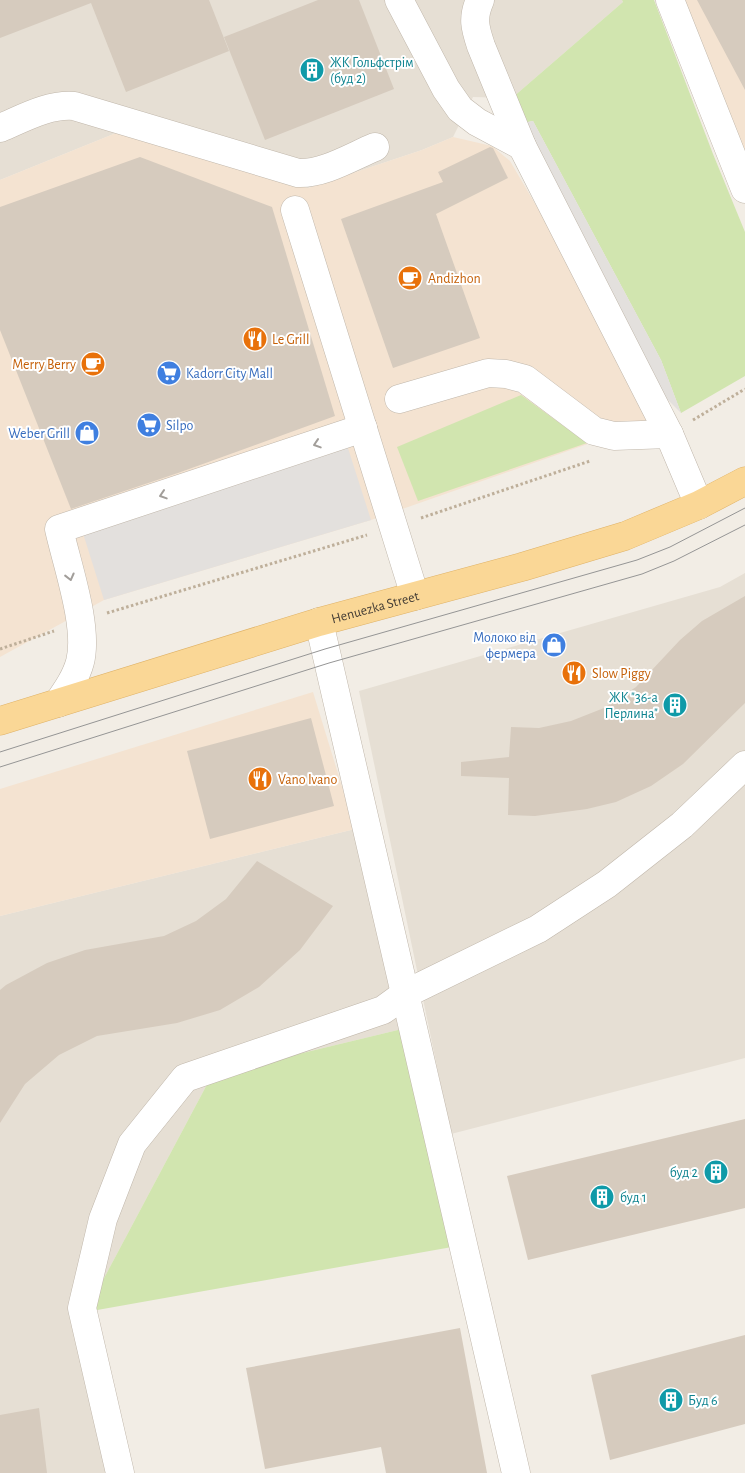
<svg xmlns="http://www.w3.org/2000/svg" width="745" height="1473" font-family="'Alegreya Sans',sans-serif">
<rect width="100%" height="100%" fill="#f2ede5"/>
<!-- residential -->
<g fill="#e6dfd4">
<polygon points="0,0 622,0 623,2 512,98 473,97 453,137 422,150 308,188 121,131 0,180"/>
<polygon points="745,573 745,1058 451,1134 359,691 720,587"/>
<polygon points="355,829 402,1029 212,1075 86,1312 119,1473 0,1473 0,916"/>
</g>
<!-- commercial -->
<g fill="#f4e3d1">
<polygon points="674,0 745,0 745,177"/>
<polygon points="121,131 308,188 422,150 453,137 492,146 510,161 629,364 653,417 619,433 371,520 104,600 0,657 0,180"/>
<polygon points="313,692 355,829 0,916 0,789"/>
</g>
<!-- green -->
<g fill="#d1e5af">
<polygon points="622,0 654,0 713,154 745,232 745,376 681,413 661,360 533,121 523,123 512,98 623,2"/>
<polygon points="521,395 587,443 418,501 397,447"/>
<polygon points="402,1029 452,1247 86,1312 212,1075"/>
</g>
<!-- parking -->
<g fill="#e3e0dd">
<polygon points="533,121 661,360 681,413 666,398 523,123"/>
<polygon points="346,442 371,520 104,600 81,527"/>
</g>
<!-- building -->
<g fill="#d6cbbe">
<polygon points="0,0 209,0 229,51 126,92 91,3 0,38"/>
<polygon points="318,0 359,0 394,89 265,140 224,37"/>
<polygon points="697,0 745,0 745,90"/>
<polygon points="490,147 493,148 508,178 436,214 480,338 393,368 341,219 443,182 438,172"/>
<polygon points="140,157 272,207 335,416 178,473 71,509 0,330 0,207"/>
<polygon points="745,596 745,703 683,764 651,786 616,802 587,809 535,816 508,815 509,778 461,776 461,762 509,757 511,727 539,728 571,721 604,708 636,687 680,640 702,621"/>
<polygon points="311,718 334,806 210,839 187,751"/>
<polygon points="257,861 333,906 300,950 259,987 220,1010 177,1023 97,1036 59,1055 25,1084 0,1123 0,990 6,985 47,963 85,950 164,936 196,921 226,899"/>
<polygon points="745,1119 745,1208 528,1260 507,1176"/>
<polygon points="460,1328 487,1473 386,1473 381,1447 265,1469 246,1368"/>
<polygon points="745,1335 745,1424 610,1460 591,1375"/>
<polygon points="39,1408 47,1473 0,1473 0,1415"/>
</g>
<g fill="none" stroke-linecap="round" stroke-linejoin="round">
<defs>
<g id="minor">
<polyline points="399,0 446,89 460,109 477,122 522,146"/>
<path d="M480,0C472,18 475,28 481,46L522,146L669,434L699,505"/>
<polyline points="670,0 745,189"/>
<path d="M0,128C24,118 48,104 74,106L298,173C324,174 351,157 375,147"/>
<polyline points="295,210 415,596"/>
<polyline points="399,399 488,373 506,374 525,379 594,431 614,436 669,434"/>
<polyline points="319,622 516,1473"/>
<path d="M58,703C67,690 76,677 80,662C89,627 67,565 59,529L363,428"/>
<polyline points="120,1473 82,1308 103,1219 132,1144 185,1078 383,1010 405,994 538,929 607,884 682,825 745,765"/>
</g>
<g id="major">
<path id="s1" d="M0,721L319,622L522,567L625,536L699,505L745,481"/>
</g>
</defs>
<!-- minor casing -->
<use href="#minor" stroke="#c0b7ab" stroke-width="29"/>
<!-- major casing -->
<use href="#major" stroke="#dfb267" stroke-width="29"/>
<!-- path -->
<g stroke="#beaf9a" stroke-width="3" stroke-dasharray="2.5 2.5" stroke-linecap="butt">
<polyline points="693,420 745,389"/>
<polyline points="421,518 590,461"/>
<polyline points="107,613 367,535"/>
<polyline points="0,649 54,631"/>
</g>
<!-- minor -->
<use href="#minor" stroke="#fff" stroke-width="28"/>
<!-- major -->
<use href="#major" stroke="#fad796" stroke-width="28"/>
<!-- tram -->
<g stroke="#959595" stroke-width="1">
<polyline points="0,752 325,649 637,560 670,547 745,508"/>
<polyline points="0,767 329,663 642,574 674,561 745,525"/>
</g>
</g>
<!-- one-way arrows -->
<defs><path id="oneway-chevron" d="M-2-3.5L2.5 0L-2 3.5" fill="none" stroke-width="1.6" stroke-linecap="round" stroke-linejoin="round" transform="scale(1.25)"/></defs>
<g stroke="#a29e9a">
<use href="#oneway-chevron" transform="translate(317 444) rotate(162)"/>
<use href="#oneway-chevron" transform="translate(163 495) rotate(162)"/>
<use href="#oneway-chevron" transform="translate(70 577) rotate(76)"/>
</g>
<!-- icons -->
<defs>
<symbol id="building-disc" viewBox="-11 -11 22 22"><circle r="9.5" fill="#0f9aa8" stroke="#fff"/><path d="M-4-6H4V6H1V3H-1V6H-4ZM-2.5-4.3h1.7v1.8h-1.7ZM.8-4.3h1.7v1.8H.8ZM-2.5-1h1.7V.8h-1.7ZM.8-1h1.7V.8H.8Z" fill="#fff"/></symbol>
<symbol id="cafe-disc" viewBox="-11 -11 22 22"><circle r="9.5" fill="#e8710a" stroke="#fff"/><path d="M-5.5-4.5H6V0H3Q3 3.5 0 3.5H-2.5Q-5.5 3.5-5.5 0ZM3-3.2v2h1.7v-2ZM-6 4.5H4V6H-6Z" fill="#fff"/></symbol>
<symbol id="restaurant-disc" viewBox="-11 -11 22 22"><circle r="9.5" fill="#e8710a" stroke="#fff"/><path d="M-5-6h1v4h1v-4h1v4h1v-4h1v5L-1.5 .5V6h-2V.5L-5-1ZM5-6V6H3V1.5H1.5Q1.5-4 5-6Z" fill="#fff"/></symbol>
<symbol id="supermarket-disc" viewBox="-11 -11 22 22"><circle r="9.5" fill="#3f7fe0" stroke="#fff"/><path d="M-6-5.5h2.5l.6 2H6L4.5 2H-2.5L-4.4-4H-6ZM-1.5 3.2a1.3 1.3 0 1 0 .1 0ZM3 3.2a1.3 1.3 0 1 0 .1 0Z" fill="#fff"/></symbol>
<symbol id="shop-disc" viewBox="-11 -11 22 22"><circle r="9.5" fill="#3f7fe0" stroke="#fff"/><path d="M-5-2.5h2.3a2.7 3.5 0 0 1 5.4 0H5L5.5 6h-11ZM-1.5-2.5h3a1.5 2.3 0 0 0-3 0Z" fill="#fff"/></symbol>
</defs>
<g fill-rule="evenodd">
<use href="#building-disc" x="298" y="56" width="28" height="28"/>
<use href="#cafe-disc" x="396" y="264" width="28" height="28"/>
<use href="#restaurant-disc" x="241" y="325" width="28" height="28"/>
<use href="#cafe-disc" x="79" y="350" width="28" height="28"/>
<use href="#supermarket-disc" x="155" y="359" width="28" height="28"/>
<use href="#supermarket-disc" x="135" y="411" width="28" height="28"/>
<use href="#shop-disc" x="73" y="419" width="28" height="28"/>
<use href="#shop-disc" x="540" y="631" width="28" height="28"/>
<use href="#restaurant-disc" x="560" y="659" width="28" height="28"/>
<use href="#building-disc" x="661" y="691" width="28" height="28"/>
<use href="#restaurant-disc" x="246" y="765" width="28" height="28"/>
<use href="#building-disc" x="702" y="1158" width="28" height="28"/>
<use href="#building-disc" x="588" y="1183" width="28" height="28"/>
<use href="#building-disc" x="657" y="1386" width="28" height="28"/>
</g>
<g text-anchor="middle" stroke-width="4" stroke-linejoin="round" paint-order="stroke">
<!-- culture labels -->
<g font-size="14" fill="#0d838f" stroke="#fff" text-anchor="start">
<text x="330" y="67">ЖК Гольфстрім<tspan x="330" dy="16">(буд 2)</tspan></text>
<text x="658" y="702" text-anchor="end">ЖК "36-а<tspan x="658" dy="16">Перлина"</tspan></text>
<text x="698" y="1177" text-anchor="end">буд 2</text>
<text x="620" y="1202">буд 1</text>
<text x="688" y="1405">Буд 6</text>
</g>
<!-- food labels -->
<g font-size="14" fill="#c56008" stroke="#fff" text-anchor="start">
<text x="428" y="283">Andizhon</text>
<text x="272" y="344">Le Grill</text>
<text x="76" y="369" text-anchor="end">Merry Berry</text>
<text x="592" y="678">Slow Piggy</text>
<text x="278" y="784">Vano Ivano</text>
</g>
<!-- shop labels -->
<g font-size="14" fill="#366cbe" stroke="#fff" text-anchor="start">
<text x="186" y="378">Kadorr City Mall</text>
<text x="166" y="430">Silpo</text>
<text x="70" y="438" text-anchor="end">Weber Grill</text>
<text x="536" y="642" text-anchor="end">Молоко від<tspan x="536" dy="16">фермера</tspan></text>
</g>
<!-- street labels -->
<g font-size="14" fill="#443d35" stroke="#fff">
<text dy="5" stroke="none"><textPath href="#s1" startOffset="392">Henuezka Street</textPath></text>
</g>
</g>
</svg>
